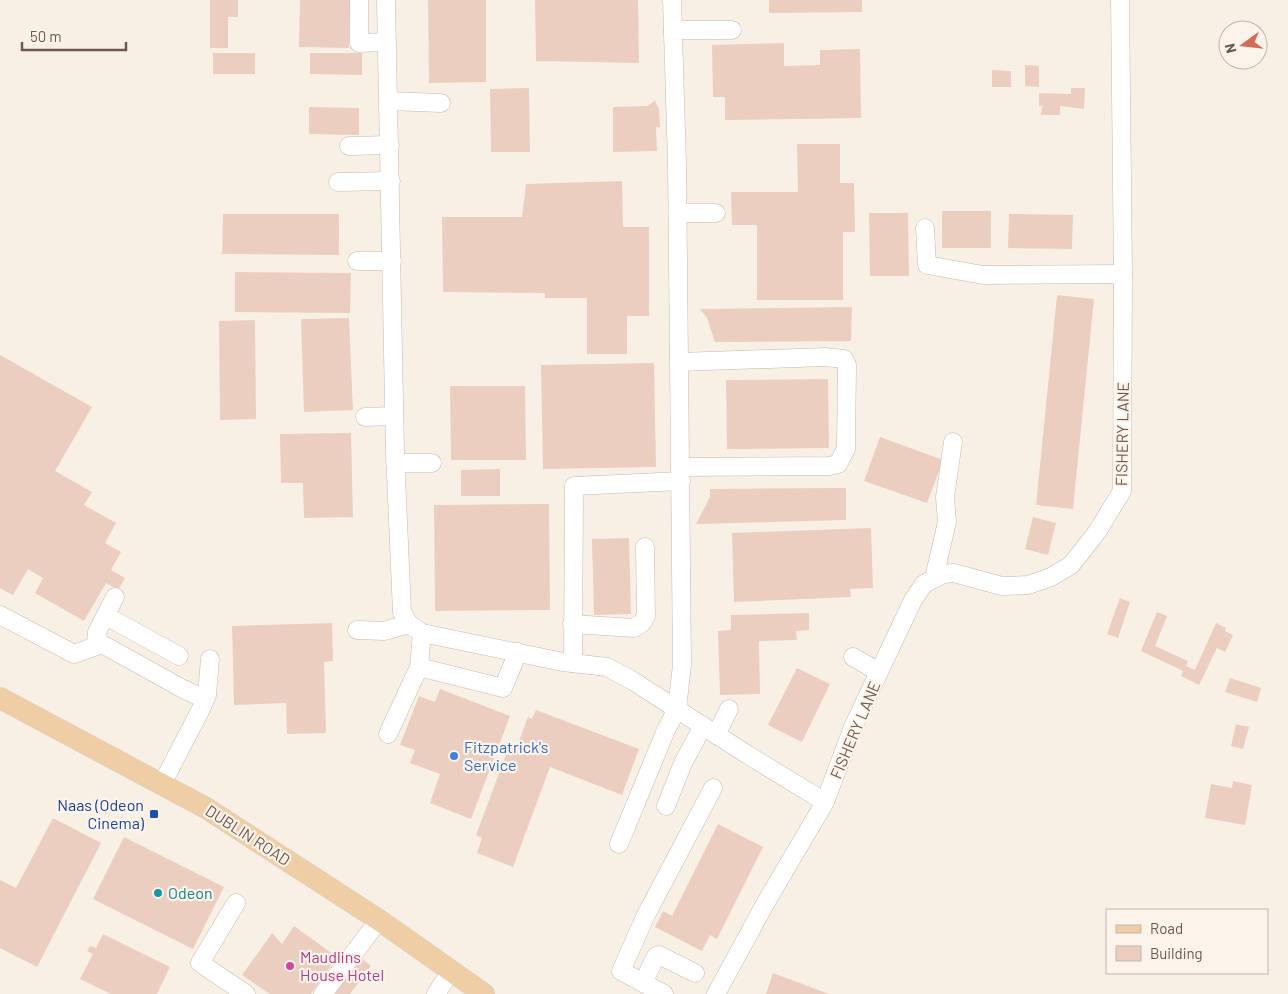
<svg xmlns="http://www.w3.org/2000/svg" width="1288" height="994" font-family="Barlow,sans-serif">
<rect width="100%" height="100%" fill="#f9f0e5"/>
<!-- building -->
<g fill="#ebcec0">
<polygon points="210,0 238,0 238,17 228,17 228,48 210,48"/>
<polygon points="300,0 350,0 349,48 299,47"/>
<polygon points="428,0 486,0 486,82 429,83"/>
<polygon points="535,0 638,0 639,63 536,61"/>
<polygon points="769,0 862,0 862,12 769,13"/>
<polygon points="784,43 784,66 820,65 820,50 860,49 861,118 725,120 725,97 713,97 712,45"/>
<rect x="213" y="53" width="42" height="21"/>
<polygon points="310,53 362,53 362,75 310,74"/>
<polygon points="1025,65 1039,66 1039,87 1025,86"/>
<polygon points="992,70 1011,71 1011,87 992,87"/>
<polygon points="529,88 530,152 491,152 490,89"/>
<polygon points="1071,88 1085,88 1084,109 1060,106 1060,115 1041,115 1042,106 1039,106 1039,93 1071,94"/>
<polygon points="655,101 659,109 660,127 656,127 657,151 613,152 613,107 647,106"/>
<polygon points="309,107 359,108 359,135 309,134"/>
<polygon points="797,144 840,144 840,183 854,183 855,232 843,232 843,300 757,300 757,225 732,225 731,192 798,192"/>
<polygon points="622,181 623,227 649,227 649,316 627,316 627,354 587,354 587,298 545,298 545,293 443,292 442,217 522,217 526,184"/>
<rect x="942" y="211" width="49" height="37"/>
<polygon points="869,213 908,213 909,276 870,276"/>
<polygon points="223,214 339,214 339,255 222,254"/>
<polygon points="1009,214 1073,215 1072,249 1008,248"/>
<polygon points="235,272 351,273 350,313 235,312"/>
<polygon points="1057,295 1094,299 1073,509 1036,505"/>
<polygon points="852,307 851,341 715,342 707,318 700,309"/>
<polygon points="349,318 353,410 304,412 301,319"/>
<polygon points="255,320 256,419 220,420 219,321"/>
<polygon points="0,355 92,407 55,471 92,492 84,505 116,523 105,543 121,552 111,570 125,578 118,590 106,583 84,621 35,593 43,578 28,569 13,595 0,588"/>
<polygon points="654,363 656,467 543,469 541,365"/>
<polygon points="828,379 829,448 727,449 726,380"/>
<polygon points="450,386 525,386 526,460 451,460"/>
<polygon points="351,433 353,517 304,518 303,483 281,483 280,434"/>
<polygon points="880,437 943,460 927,503 864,481"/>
<polygon points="500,469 500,496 461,496 461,470"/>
<polygon points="846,488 846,520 696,524 710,497 710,489"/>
<polygon points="549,504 550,610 435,611 434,505"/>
<polygon points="1033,517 1056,523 1048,555 1025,549"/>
<polygon points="871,528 873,588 850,589 851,597 734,602 732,533"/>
<polygon points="629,538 631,614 594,615 592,539"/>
<polygon points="1120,598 1130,602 1118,638 1107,634"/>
<polygon points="1157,612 1167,616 1155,646 1188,661 1186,666 1195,670 1216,623 1226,628 1225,631 1233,635 1225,652 1217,648 1199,685 1181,676 1183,671 1141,651"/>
<polygon points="809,613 809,630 796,631 797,640 759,641 760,694 720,695 718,631 731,630 731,615"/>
<polygon points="332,623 333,661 324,662 326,733 287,734 286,703 234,705 232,626"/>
<polygon points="797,668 830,684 802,742 768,725"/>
<polygon points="1230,678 1261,688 1257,702 1225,692"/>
<polygon points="440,689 510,716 471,819 430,803 440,774 410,763 415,750 400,745 419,696 435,702"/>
<polygon points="536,710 639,749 622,795 550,767 513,867 477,853 482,838 476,835 507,752 514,754 528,717 532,719"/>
<polygon points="1236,724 1249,727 1243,749 1231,746"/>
<polygon points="1233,781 1252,785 1245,825 1205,818 1211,784 1232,788"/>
<polygon points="53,818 101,843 37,967 0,948 0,880 16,888"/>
<polygon points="718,824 763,847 717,939 710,935 702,951 655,927 663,911 672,916"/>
<polygon points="124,837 224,887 193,949 93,899"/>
<polygon points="294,926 337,957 311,994 270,994 242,975 272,933 282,944"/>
<polygon points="103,934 170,967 157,994 111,994 80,979 93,954 87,951 90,946 96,948"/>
<polygon points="360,957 371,966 350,994 333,994"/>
<polygon points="773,973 829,994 766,994"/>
</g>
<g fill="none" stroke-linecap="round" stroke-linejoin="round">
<defs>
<g id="minor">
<polyline points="359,0 359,43 387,42"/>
<polyline points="386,0 395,452 402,612 409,624 422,633 563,662 607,667 633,681 748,755 825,802"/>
<polyline points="673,30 732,30"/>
<polyline points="389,101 441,103"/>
<polyline points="349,146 390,145"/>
<polyline points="338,182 391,181"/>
<polyline points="678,213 716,213"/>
<polyline points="925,228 927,265 983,275 1123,274"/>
<polyline points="357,261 392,261"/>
<polyline points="680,362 825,357 844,359 847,365 846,449 838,464 829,466 681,467"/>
<polyline points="365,417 394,416"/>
<polyline points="395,463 432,463"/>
<polyline points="934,578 947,522 945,497 953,442"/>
<polyline points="0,615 74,654 102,644 183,689 205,699"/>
<polyline points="106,616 179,656"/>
<polyline points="572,624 634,628 642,623 646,616 645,547"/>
<polyline points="357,630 384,631 409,624"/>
<polyline points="422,633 419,667 503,688 518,652"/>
<polyline points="96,645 97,632 115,597"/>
<polyline points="853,657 879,672"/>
<polyline points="573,663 574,486 681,481"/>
<polyline points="388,734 419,667"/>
<polyline points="716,735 729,709"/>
<polyline points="162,784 201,709 207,695 210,659"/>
<polyline points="666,806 683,763 703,726"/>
<polyline points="619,844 666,730 677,709 682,665 677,163 672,0"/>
<polyline points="236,903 200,963 246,994"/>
<polyline points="643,983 656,956 659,955 695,973"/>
<polyline points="323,994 379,920"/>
<polyline points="436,994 451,971"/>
<polyline points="664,994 621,971 646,915 713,788"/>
<polyline points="716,994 765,904 825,802 853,727 913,600 924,584 943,574 954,573 1002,586 1028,585 1051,577 1071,565 1097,532 1122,491 1123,274 1120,0"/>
</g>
<polyline id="major" points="0,698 206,808 379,920 484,994"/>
</defs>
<!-- minor casing -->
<use href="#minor" stroke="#c8b7ac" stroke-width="19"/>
<!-- major casing -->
<use href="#major" stroke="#d6d0cd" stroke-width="22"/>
<!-- minor -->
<use href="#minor" stroke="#fff" stroke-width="18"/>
<!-- major -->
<use href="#major" stroke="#f0cea5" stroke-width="21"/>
</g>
<!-- markers -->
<circle fill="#3f7fe0" stroke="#fcf4ea" stroke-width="2" cx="454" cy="756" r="5"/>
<rect fill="#1a4fb4" stroke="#fcf4ea" stroke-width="2" x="149" y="809" width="10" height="10" rx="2.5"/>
<circle fill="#0f9aa8" stroke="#fcf4ea" stroke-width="2" cx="158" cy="893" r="5"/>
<circle fill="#d1479c" stroke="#fcf4ea" stroke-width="2" cx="290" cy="966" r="5"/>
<g text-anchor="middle" stroke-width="4.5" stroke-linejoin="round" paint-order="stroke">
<!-- street labels -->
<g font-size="16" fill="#6e574d" stroke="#fcf4ea">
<text transform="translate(1122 434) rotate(-89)" y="6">FISHERY LANE</text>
<text transform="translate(855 730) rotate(-67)" y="6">FISHERY LANE</text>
<text transform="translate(248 835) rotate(33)" y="6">DUBLIN ROAD</text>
</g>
<!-- shop labels -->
<g font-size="16" fill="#366cbe" stroke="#fcf4ea" text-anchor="start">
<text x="464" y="753">Fitzpatrick's<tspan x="464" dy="18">Service</tspan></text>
</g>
<!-- transit labels -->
<g font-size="16" fill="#164399" stroke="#fcf4ea" text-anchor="end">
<text x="144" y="811">Naas (Odeon<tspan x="144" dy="18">Cinema)</tspan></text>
</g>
<!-- culture labels -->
<g font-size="16" fill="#0d838f" stroke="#fcf4ea" text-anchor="start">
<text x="168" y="899">Odeon</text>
</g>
<!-- hotel labels -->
<g font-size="16" fill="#b23c85" stroke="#fcf4ea" text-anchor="start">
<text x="300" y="963">Maudlins<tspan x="300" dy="18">House Hotel</tspan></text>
</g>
</g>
<!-- legend -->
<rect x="1106" y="909" width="162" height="65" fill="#fcf4ea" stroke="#c3b5ab"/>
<rect x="1116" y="925" width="25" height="8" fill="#f0cea5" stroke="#c3b5ab"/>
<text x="1150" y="934" font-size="15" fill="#6e574d">Road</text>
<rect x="1116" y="946" width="25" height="15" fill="#ebcec0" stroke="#c3b5ab"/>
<text x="1150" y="959" font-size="15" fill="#6e574d">Building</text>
<!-- north arrow -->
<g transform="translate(1243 45) rotate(255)"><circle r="24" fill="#fcf4ea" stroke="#c3b5ab"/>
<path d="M0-4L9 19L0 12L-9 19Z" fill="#d46a58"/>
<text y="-8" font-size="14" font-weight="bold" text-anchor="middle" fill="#6e574d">N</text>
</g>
<!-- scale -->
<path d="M22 42v8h104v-8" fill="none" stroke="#6e574d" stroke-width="2.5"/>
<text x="30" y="42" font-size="15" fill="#6e574d" stroke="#fcf4ea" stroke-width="4" paint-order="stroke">50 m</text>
</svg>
